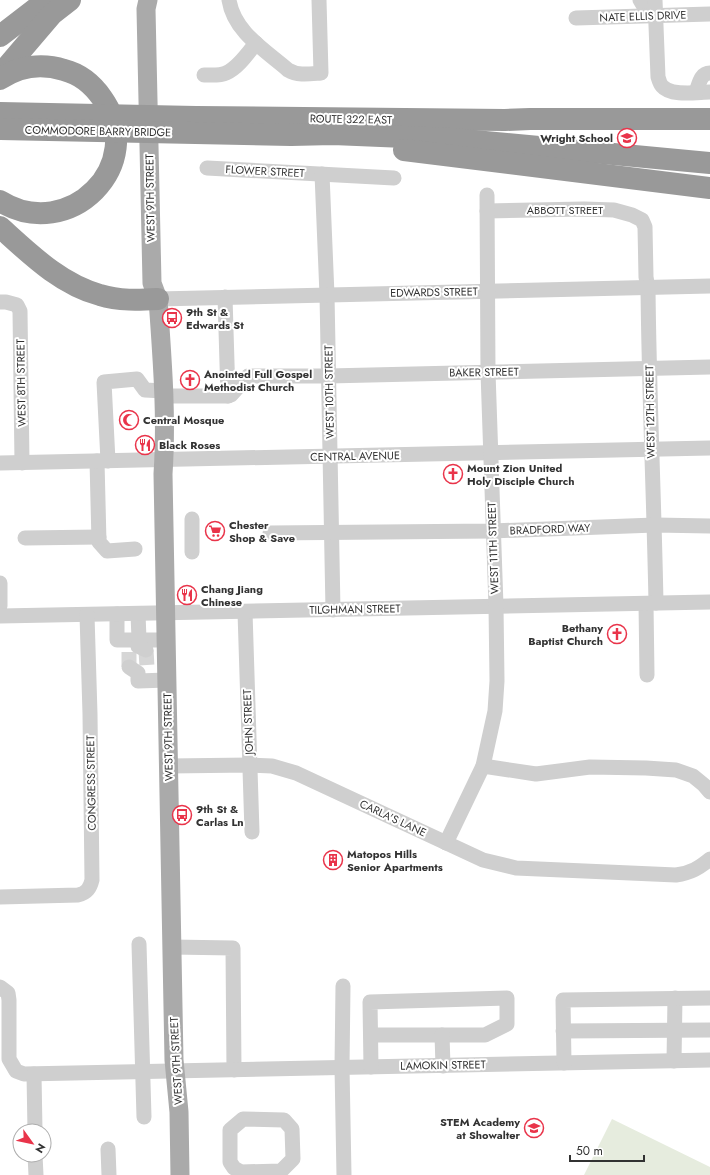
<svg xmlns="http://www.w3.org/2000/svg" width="710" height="1175" font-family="Jost,sans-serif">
<rect width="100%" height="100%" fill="#fff"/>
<!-- green -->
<polygon fill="#e6ecde" points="612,1119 710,1167 710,1175 584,1175"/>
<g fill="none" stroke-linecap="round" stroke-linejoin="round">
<!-- minor-tunnel -->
<g stroke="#d6d6d6" stroke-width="15" stroke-dasharray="15 8" stroke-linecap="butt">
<polyline points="146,650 147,667"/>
<polyline points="129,667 129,650"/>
</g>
<!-- minor -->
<g stroke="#cfcfcf" stroke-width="15">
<path d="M229,0C234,32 265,50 288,70C298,76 309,74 321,73L319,0"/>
<polyline points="640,0 643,5 656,15"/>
<path d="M655,0L658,77C659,80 660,84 662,86C671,97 698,92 710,92"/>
<polyline points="576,18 710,14"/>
<path d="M204,75C211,75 220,76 226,73C238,68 248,53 256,43"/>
<path d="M696,92C699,85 700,73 710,73"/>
<polyline points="207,168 394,178"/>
<polyline points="322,174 327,295 333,610"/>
<path d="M487,211L584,209L614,210L632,215L642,220L645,227L646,277L648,288C649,393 654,498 656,603"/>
<polyline points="225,297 228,396"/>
<polyline points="158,299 710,286"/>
<polyline points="0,302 6,302 17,305 20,311 22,463"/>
<polyline points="164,396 228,396 231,395 248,376 328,376 710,367"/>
<polyline points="97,461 99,542 107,551 135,549"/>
<polyline points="108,461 104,382 137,379 145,390 164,391"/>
<polyline points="0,463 710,448"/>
<polyline points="192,519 192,552"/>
<polyline points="270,533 492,531 655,525 710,526"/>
<polyline points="25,538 99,537"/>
<polyline points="0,583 0,606"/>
<polyline points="646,604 647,675"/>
<polyline points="245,612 252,832"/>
<polyline points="117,614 117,640 166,640"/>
<polyline points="138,614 139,639 138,646 146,650"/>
<polyline points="0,616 710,602"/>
<polyline points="129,667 138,673 138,681 167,680"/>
<path d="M169,766L250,765L272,766L296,773L483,860L516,868L676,875C691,873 699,868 710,859"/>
<polyline points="483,766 536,774 590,767 646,768 676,770 693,776 704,785 710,792"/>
<polyline points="446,843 483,766 495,711 497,681 496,606 488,372 487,195"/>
<path d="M0,897L78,895C87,893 90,888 92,880L90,714L87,615"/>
<polyline points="139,944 144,1117"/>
<polyline points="172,947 233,948 234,1070"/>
<polyline points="343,986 342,1067 344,1175"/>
<polyline points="0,987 8,993 9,1000 9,1059 16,1071 24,1074 710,1060"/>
<polyline points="563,1031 710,1030"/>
<polyline points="371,1035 485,1035 507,1024 507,998 370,1002 371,1067"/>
<polyline points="442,1035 443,1066"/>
<polyline points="674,1061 675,998"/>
<polyline points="564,1063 563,1000 710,998"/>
<polyline points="34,1074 35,1131"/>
<polygon points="243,1119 284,1120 292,1129 293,1159 281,1171 241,1172 234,1168 230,1162 230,1130"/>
<polyline points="108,1149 109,1175"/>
<polyline points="35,1155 36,1175"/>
</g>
<!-- major -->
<path stroke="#aaa" stroke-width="19" d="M148,0L146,9L152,283L158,299C162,357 167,415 163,474L174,1060L179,1112L180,1175"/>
<!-- highway -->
<g stroke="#999" stroke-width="22">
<polyline points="0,36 47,0"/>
<polyline points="0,75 52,14 70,0"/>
<path d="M0,79C19,66 42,63 64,70C80,74 93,85 102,98C149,164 69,244 0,201"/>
<polyline points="0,113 196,117 505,120 530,119 710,119"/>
<polyline points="0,129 291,135 333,134 453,139 710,163"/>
<polyline points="404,150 710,188"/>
<path d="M0,227C30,254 60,284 100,295C119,301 139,300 158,299"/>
</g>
</g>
<!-- icons -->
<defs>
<symbol id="school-ring" viewBox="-11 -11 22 22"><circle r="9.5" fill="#fff" stroke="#e9344a" stroke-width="1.5"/><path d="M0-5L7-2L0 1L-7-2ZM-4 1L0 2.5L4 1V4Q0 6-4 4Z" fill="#e9344a"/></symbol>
<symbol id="bus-ring" viewBox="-11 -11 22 22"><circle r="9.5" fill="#fff" stroke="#e9344a" stroke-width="1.5"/><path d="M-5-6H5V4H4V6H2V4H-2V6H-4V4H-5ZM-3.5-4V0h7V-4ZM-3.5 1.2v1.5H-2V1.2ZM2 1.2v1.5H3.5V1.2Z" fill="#e9344a"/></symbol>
<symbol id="church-ring" viewBox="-11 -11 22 22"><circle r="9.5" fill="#fff" stroke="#e9344a" stroke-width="1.5"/><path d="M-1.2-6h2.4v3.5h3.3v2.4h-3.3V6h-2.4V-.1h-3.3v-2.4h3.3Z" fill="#e9344a"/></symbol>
<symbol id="mosque-ring" viewBox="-11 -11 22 22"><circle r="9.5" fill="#fff" stroke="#e9344a" stroke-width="1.5"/><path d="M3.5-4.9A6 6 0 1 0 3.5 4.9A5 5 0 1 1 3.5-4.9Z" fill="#e9344a"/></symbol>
<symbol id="restaurant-ring" viewBox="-11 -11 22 22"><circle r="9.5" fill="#fff" stroke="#e9344a" stroke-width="1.5"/><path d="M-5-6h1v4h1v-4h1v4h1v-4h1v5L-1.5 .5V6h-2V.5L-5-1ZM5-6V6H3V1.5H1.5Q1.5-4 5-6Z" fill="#e9344a"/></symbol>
<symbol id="supermarket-ring" viewBox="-11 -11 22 22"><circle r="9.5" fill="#fff" stroke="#e9344a" stroke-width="1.5"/><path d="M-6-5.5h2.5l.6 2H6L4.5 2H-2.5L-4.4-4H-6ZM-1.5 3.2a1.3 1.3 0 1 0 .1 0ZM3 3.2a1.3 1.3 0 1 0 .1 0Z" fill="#e9344a"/></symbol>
<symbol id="building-ring" viewBox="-11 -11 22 22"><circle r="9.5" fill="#fff" stroke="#e9344a" stroke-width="1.5"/><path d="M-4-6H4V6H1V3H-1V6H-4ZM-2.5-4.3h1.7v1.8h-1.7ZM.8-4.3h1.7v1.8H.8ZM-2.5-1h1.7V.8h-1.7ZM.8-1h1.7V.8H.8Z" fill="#e9344a"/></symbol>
</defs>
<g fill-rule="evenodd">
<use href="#school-ring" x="616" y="127" width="22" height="22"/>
<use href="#bus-ring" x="161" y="307" width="22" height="22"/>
<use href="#church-ring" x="179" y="369" width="22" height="22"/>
<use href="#mosque-ring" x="118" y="409" width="22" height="22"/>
<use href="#restaurant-ring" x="134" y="434" width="22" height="22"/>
<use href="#church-ring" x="442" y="463" width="22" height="22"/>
<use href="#supermarket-ring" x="204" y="520" width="22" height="22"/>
<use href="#restaurant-ring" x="176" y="584" width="22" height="22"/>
<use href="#church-ring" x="606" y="623" width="22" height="22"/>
<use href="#bus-ring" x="171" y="804" width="22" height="22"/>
<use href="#building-ring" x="322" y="849" width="22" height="22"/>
<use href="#school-ring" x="523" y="1117" width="22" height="22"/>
</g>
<g text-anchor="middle" stroke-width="4" stroke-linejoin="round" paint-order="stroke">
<!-- street labels -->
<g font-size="11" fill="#323232" stroke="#fff">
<text transform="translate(643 16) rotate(-2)" y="4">NATE ELLIS DRIVE</text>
<text transform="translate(351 119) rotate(1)" y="4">ROUTE 322 EAST</text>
<text transform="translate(98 131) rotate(1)" y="4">COMMODORE BARRY BRIDGE</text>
<text transform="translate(265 171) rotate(3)" y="4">FLOWER STREET</text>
<text transform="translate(150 198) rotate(-91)" y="4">WEST 9TH STREET</text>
<text x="565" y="214">ABBOTT STREET</text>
<text transform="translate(434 292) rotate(-1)" y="4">EDWARDS STREET</text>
<text transform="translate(484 372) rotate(-1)" y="4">BAKER STREET</text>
<text transform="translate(21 383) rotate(-91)" y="4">WEST 8TH STREET</text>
<text transform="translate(329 392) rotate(-91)" y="4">WEST 10TH STREET</text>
<text transform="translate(650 412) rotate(-91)" y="4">WEST 12TH STREET</text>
<text transform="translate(355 456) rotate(-1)" y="4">CENTRAL AVENUE</text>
<text transform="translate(550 529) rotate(-2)" y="4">BRADFORD WAY</text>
<text transform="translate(493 548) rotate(-92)" y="4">WEST 11TH STREET</text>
<text transform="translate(355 609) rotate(-1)" y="4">TILGHMAN STREET</text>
<text transform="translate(248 722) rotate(-92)" y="4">JOHN STREET</text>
<text transform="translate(168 737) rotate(-91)" y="4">WEST 9TH STREET</text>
<text transform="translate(91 783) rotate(-91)" y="4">CONGRESS STREET</text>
<text transform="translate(393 818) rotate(25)" y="4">CARLA'S LANE</text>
<text transform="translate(176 1061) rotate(-93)" y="4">WEST 9TH STREET</text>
<text transform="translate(443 1065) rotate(-1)" y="4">LAMOKIN STREET</text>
</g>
<!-- poi labels -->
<g font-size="11" font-weight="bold" fill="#323232" stroke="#fff" text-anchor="start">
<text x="613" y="142" text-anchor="end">Wright School</text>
<text x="186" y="316">9th St &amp;<tspan x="186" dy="13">Edwards St</tspan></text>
<text x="204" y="378">Anointed Full Gospel<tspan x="204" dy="13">Methodist Church</tspan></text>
<text x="143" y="424">Central Mosque</text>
<text x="159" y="449">Black Roses</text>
<text x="467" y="472">Mount Zion United<tspan x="467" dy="13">Holy Disciple Church</tspan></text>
<text x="229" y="529">Chester<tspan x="229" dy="13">Shop &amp; Save</tspan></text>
<text x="201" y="593">Chang Jiang<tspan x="201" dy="13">Chinese</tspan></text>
<text x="603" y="632" text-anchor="end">Bethany<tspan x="603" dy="13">Baptist Church</tspan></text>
<text x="196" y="813">9th St &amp;<tspan x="196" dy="13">Carlas Ln</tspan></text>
<text x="347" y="858">Matopos Hills<tspan x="347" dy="13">Senior Apartments</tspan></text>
<text x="520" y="1126" text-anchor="end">STEM Academy<tspan x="520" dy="13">at Showalter</tspan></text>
</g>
</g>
<!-- north arrow -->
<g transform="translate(32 1143) rotate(123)"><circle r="19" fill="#ffffff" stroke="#adadad"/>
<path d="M0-3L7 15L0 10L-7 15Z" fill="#e9344a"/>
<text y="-6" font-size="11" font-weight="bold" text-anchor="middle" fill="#323232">N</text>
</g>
<!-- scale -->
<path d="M570 1155v6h74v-6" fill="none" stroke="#323232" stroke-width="2"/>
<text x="576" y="1155" font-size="12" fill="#323232" stroke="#ffffff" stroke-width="3" paint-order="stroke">50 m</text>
</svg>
